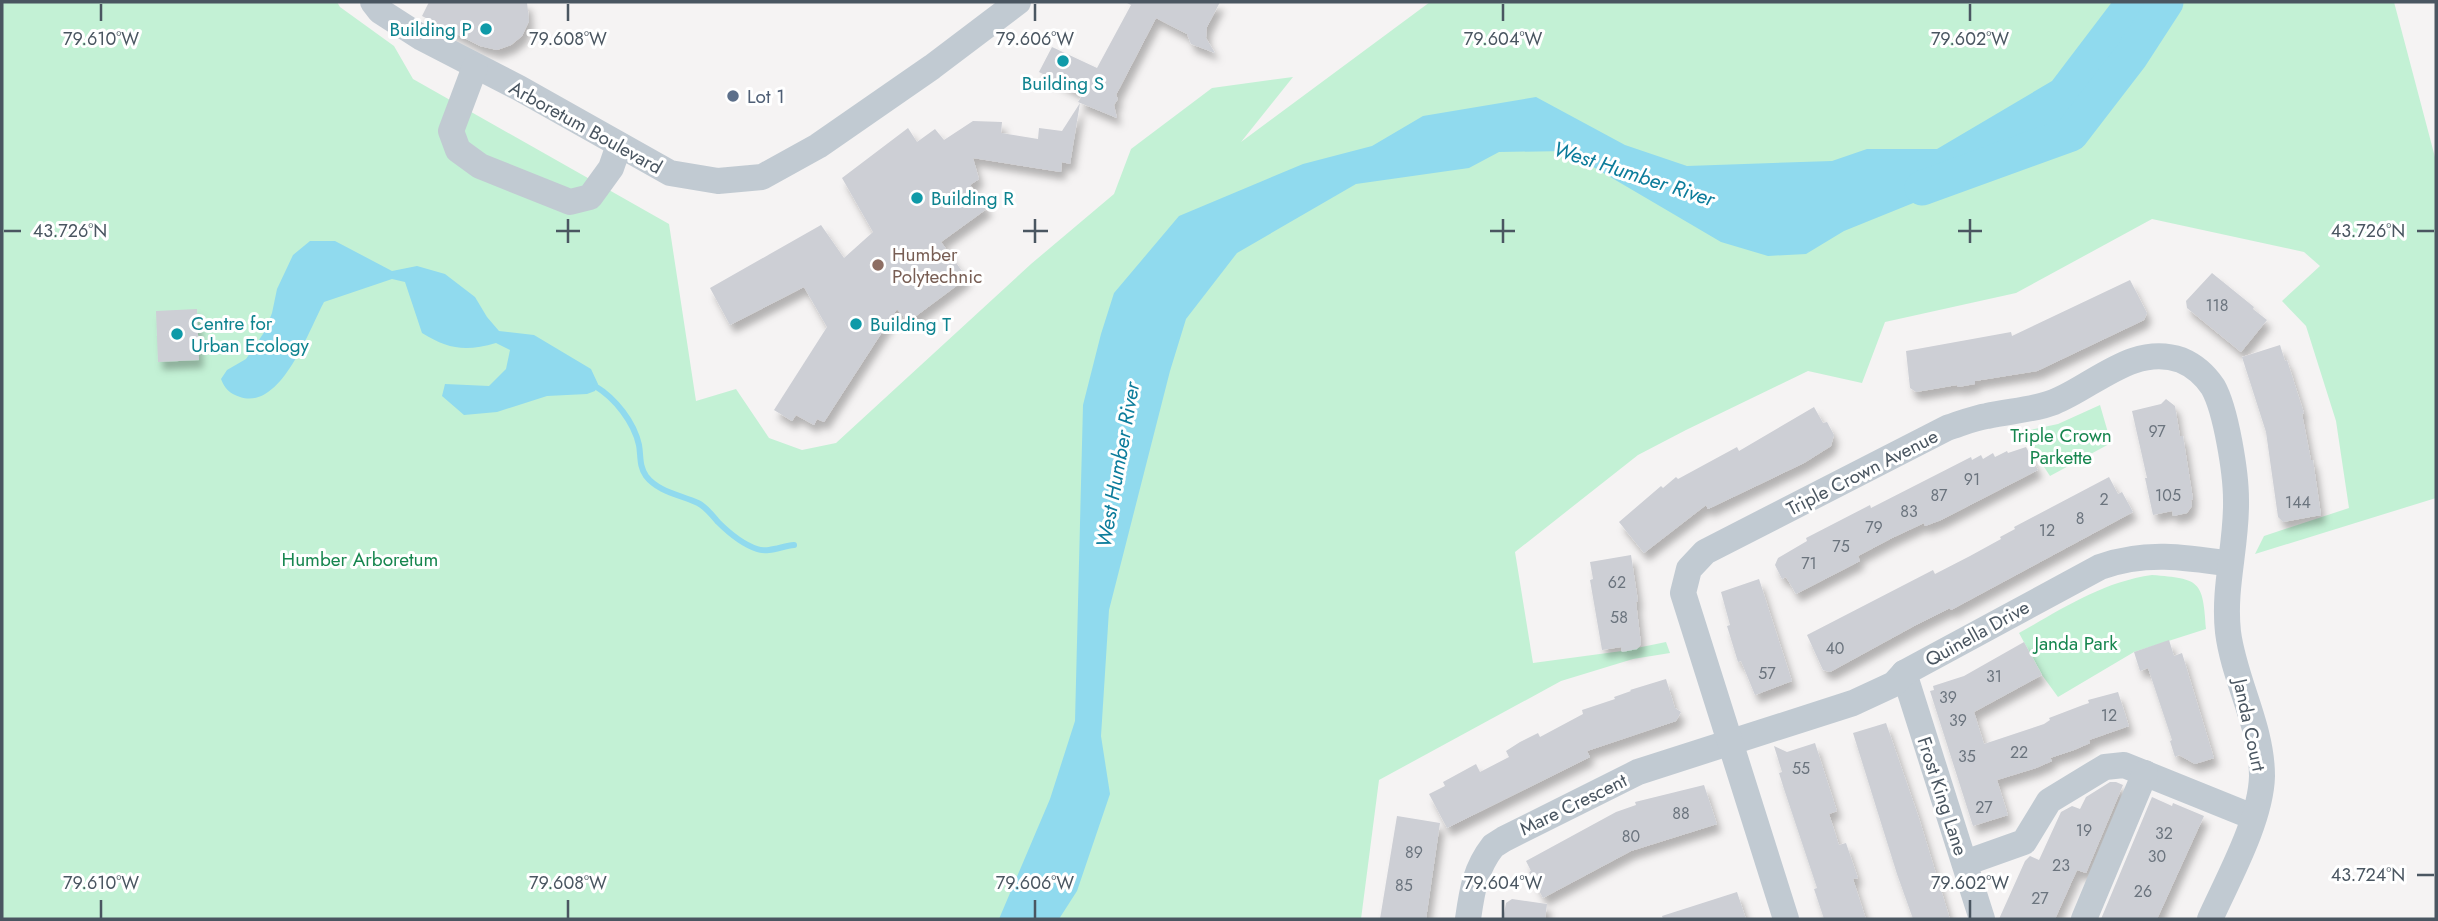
<svg xmlns="http://www.w3.org/2000/svg" width="2438" height="921" font-family="Jost,sans-serif">
<defs>
<filter id="shadow"><feDropShadow dx="4.5" dy="8" stdDeviation="3.5" flood-color="#0004"/></filter>
</defs>
<rect width="100%" height="100%" fill="#f5f3f3"/>
<!-- green -->
<g fill="#c3f1d5">
<polygon points="2,2 337,2 340,7 394,46 413,79 669,224 696,401 736,389 769,438 802,450 836,443 1031,264 1114,194 1131,149 1212,88 1293,77 1241,142 1430,2 2394,2 2436,161 2436,498 2255,554 2264,536 2349,508 2336,421 2306,326 2282,301 2320,266 2304,252 2152,219 2016,293 1885,322 1862,383 1808,371 1686,430 1638,455 1515,552 1533,663 1622,651 1666,642 1670,653 1633,659 1561,681 1379,780 1361,919 2,919"/>
<polygon points="2100,405 2111,443 2050,476 2021,432 2058,424"/>
<path d="M2152,575C2200,579 2203,580 2206,629L2134,652L2058,697L2042,675L2019,633C2062,609 2102,582 2152,575Z"/>
</g>
<!-- water -->
<g fill="#90daee">
<polygon points="2112,2 2177,2 2124,76 2017,157 1969,172 1938,193 1844,231 1806,254 1768,256 1721,242 1566,151 1499,152 1469,168 1356,184 1237,253 1186,319 1170,371 1109,610 1101,736 1110,794 1077,891 1059,919 999,919 1050,799 1075,721 1083,405 1101,334 1114,293 1179,216 1303,164 1372,146 1423,116 1536,97 1625,145 1687,166 1832,161 1867,149 1937,149 2052,81"/>
<path d="M310,241H335L392,271L417,266L445,274L475,297L487,317L499,331L534,335L591,369L598,384L595,391L587,394L547,396L497,412L464,415L442,396L445,384L489,386L506,369L510,350L496,343C465,352 448,349 422,333L405,282L392,279L324,302C309,330 281,411 240,397C229,393 225,389 221,379L227,370L246,359L265,331L272,313L277,289L293,255Z"/>
</g>
<g fill="none" stroke-linecap="round" stroke-linejoin="round">
<!-- stream -->
<path stroke="#90daee" stroke-width="6" d="M595,386C615,398 634,422 639,445C641,456 639,466 646,476C658,492 681,495 698,503C706,507 712,515 718,522C729,533 742,544 757,549C769,553 782,546 794,545"/>
<!-- river -->
<polyline stroke="#90daee" stroke-width="35" points="1922,188 2071,134 2131,56 2166,2"/>
</g>
<!-- building -->
<g fill="#cdcfd5" filter="url(#shadow)">
<polygon points="429,2 527,2 529,21 522,36 511,45 497,50 480,46 422,16"/>
<polygon points="1125,2 1220,2 1207,27 1206,38 1215,53 1191,44 1187,34 1156,18 1116,95 1118,99 1114,105 1117,118 1078,102 1083,94 1039,72 1052,47 1097,68 1131,5"/>
<polygon points="1080,103 1070,164 1062,162 1061,172 973,158 979,179 970,185 988,208 941,242 967,278 908,322 897,309 824,422 817,419 814,425 796,415 792,421 774,410 827,327 804,287 730,325 710,288 821,225 844,258 873,232 842,178 908,128 917,142 935,129 944,140 973,121 1002,122 1001,133 1038,139 1039,128 1062,131"/>
<polygon points="2212,273 2254,307 2253,309 2267,320 2241,352 2187,308 2186,301"/>
<polygon points="2130,280 2147,313 2144,320 2037,371 1975,381 1975,384 1958,387 1957,385 1916,392 1910,388 1906,351 2011,332 2012,336"/>
<polygon points="197,309 199,360 158,362 156,311"/>
<polygon points="2280,345 2285,361 2287,360 2304,413 2302,414 2311,460 2313,460 2321,515 2283,522 2278,517 2266,432 2242,357"/>
<polygon points="2166,399 2175,406 2180,436 2183,436 2193,499 2191,500 2192,506 2187,513 2173,516 2172,511 2153,515 2145,478 2147,478 2132,411 2161,404"/>
<polygon points="1814,407 1823,423 1827,422 1834,435 1831,446 1804,463 1708,509 1706,505 1644,553 1619,522 1661,486 1663,488 1676,477 1678,479 1737,447 1739,451"/>
<polygon points="2026,447 2038,470 1941,520 1925,526 1924,523 1892,538 1858,556 1860,561 1796,594 1786,577 1782,579 1775,565 1778,558 1807,541 1806,538 1870,505 1871,508 1971,457 1972,460 1981,455 1983,459 1993,453 1995,457 2007,451 2008,453"/>
<polygon points="2109,477 2118,494 2122,492 2133,512 1951,610 1950,608 1914,626 1830,672 1823,670 1807,635 1933,570 1935,574 1970,556 2001,539 2000,537 2015,529 2014,527"/>
<polygon points="1631,555 1638,601 1636,602 1641,644 1637,649 1622,652 1621,647 1602,650 1590,580 1593,579 1590,562"/>
<polygon points="1759,579 1792,681 1755,695 1741,661 1738,662 1727,626 1730,625 1721,592"/>
<polygon points="2169,640 2174,656 2182,653 2214,758 2195,764 2179,755 2175,757 2170,741 2172,740 2148,668 2140,671 2134,652"/>
<polygon points="2024,642 2042,675 1974,712 1984,744 2044,724 2050,720 2049,718 2083,705 2089,703 2088,700 2118,692 2129,726 2089,740 2090,743 2074,750 2050,758 2052,761 2036,768 1997,780 2008,815 1973,826 1930,691 1934,690 1933,686 1964,676"/>
<polygon points="1666,679 1675,708 1681,712 1676,721 1587,751 1590,757 1447,828 1429,794 1445,786 1443,782 1476,764 1480,772 1509,757 1506,751 1520,742 1538,733 1540,737 1583,714 1582,710 1615,699 1614,697 1631,691 1630,690"/>
<polygon points="1886,723 1919,818 1950,919 1913,919 1897,874 1853,733"/>
<polygon points="1815,743 1837,811 1829,814 1839,845 1846,843 1858,878 1853,879 1866,919 1824,919 1814,889 1817,888 1784,789 1779,773 1782,772 1774,746 1787,752"/>
<polygon points="2110,782 2116,782 2123,785 2086,873 2077,870 2055,919 1999,919 2025,861 2030,856 2039,860 2061,812 2072,806 2080,809 2086,797"/>
<polygon points="1704,785 1717,824 1631,851 1543,898 1529,872 1531,871 1526,861 1616,812 1636,805 1635,802"/>
<polygon points="2152,797 2172,806 2173,803 2204,816 2157,919 2101,919"/>
<polygon points="1397,816 1440,823 1426,919 1380,919"/>
<polygon points="1737,892 1746,919 1663,919 1662,916"/>
<polygon points="1512,899 1547,904 1545,919 1503,919 1506,903"/>
</g>
<g fill="none" stroke-linecap="round" stroke-linejoin="round">
<!-- minor -->
<g stroke="#c1cad2" stroke-width="26">
<polyline points="373,2 380,11 422,38 519,88 670,173 718,181 762,177 818,146 932,67 1018,2"/>
<polyline points="475,67 451,131 458,150 480,166 570,202 590,197 611,168 619,145"/>
<polyline points="1904,673 1982,919"/>
<polyline points="1965,863 2024,842 2049,801 2105,767 2124,765 2253,817"/>
<path d="M1468,919C1472,891 1475,869 1493,846L1504,839L1638,772L1853,703L1894,684L1904,673L2100,567C2145,551 2184,557 2230,564"/>
<path d="M1786,919L1683,593L1689,569L1705,552L1947,428C1960,424 1973,418 1987,416C2009,411 2033,410 2054,402C2094,386 2134,343 2181,360C2193,365 2205,375 2213,387C2226,410 2236,473 2236,500C2237,545 2223,587 2228,632C2234,680 2262,726 2262,776C2261,820 2228,879 2210,919"/>
<polyline points="2084,919 2145,773"/>
</g>
</g>
<!-- ticks -->
<path fill="none" stroke="#4a5661" stroke-width="2.5" d="M101,4V21M568,4V21M1035,4V21M1503,4V21M1970,4V21M568,219V243M1035,219V243M1503,219V243M1970,219V243M4,231H21M556,231H580M1023,231H1048M1490,231H1515M1958,231H1982M2417,231H2434M2417,875H2434M101,900V918M568,900V918M1035,900V918M1503,900V918M1970,900V918"/>
<!-- markers -->
<g fill="#0f9aa8" stroke="#fff" stroke-width="2.5">
<circle cx="486" cy="29" r="7"/>
<circle cx="1063" cy="61" r="7"/>
<circle cx="917" cy="198" r="7"/>
<circle cx="856" cy="324" r="7"/>
<circle cx="177" cy="334" r="7"/>
</g>
<circle fill="#5c6f8a" stroke="#fff" stroke-width="2.5" cx="733" cy="96" r="7"/>
<circle fill="#8d6e63" stroke="#fff" stroke-width="2.5" cx="878" cy="265" r="7"/>
<g text-anchor="middle" stroke-width="6" stroke-linejoin="round" paint-order="stroke">
<!-- number labels -->
<g font-size="16" fill="#6b747e">
<text x="2217" y="311">118</text>
<text x="2157" y="437">97</text>
<text x="1972" y="485">91</text>
<text x="1939" y="501">87</text>
<text x="2168" y="501">105</text>
<text x="2104" y="505">2</text>
<text x="2298" y="508">144</text>
<text x="1909" y="517">83</text>
<text x="2080" y="524">8</text>
<text x="1874" y="533">79</text>
<text x="2047" y="536">12</text>
<text x="1841" y="552">75</text>
<text x="1809" y="569">71</text>
<text x="1617" y="588">62</text>
<text x="1619" y="623">58</text>
<text x="1835" y="654">40</text>
<text x="1767" y="679">57</text>
<text x="1994" y="682">31</text>
<text x="1948" y="703">39</text>
<text x="2109" y="721">12</text>
<text x="1958" y="726">39</text>
<text x="2019" y="758">22</text>
<text x="1967" y="762">35</text>
<text x="1801" y="774">55</text>
<text x="1984" y="813">27</text>
<text x="1681" y="819">88</text>
<text x="2084" y="836">19</text>
<text x="2164" y="839">32</text>
<text x="1631" y="842">80</text>
<text x="1414" y="858">89</text>
<text x="2157" y="862">30</text>
<text x="2061" y="871">23</text>
<text x="1404" y="891">85</text>
<text x="2143" y="897">26</text>
<text x="2040" y="904">27</text>
</g>
<!-- culture labels -->
<g font-size="19" fill="#0d838f" stroke="#fff" text-anchor="start">
<text x="472" y="36" text-anchor="end">Building P</text>
<text x="1063" y="90" text-anchor="middle">Building S</text>
<text x="931" y="205">Building R</text>
<text x="191" y="330">Centre for<tspan x="191" dy="22">Urban Ecology</tspan></text>
<text x="870" y="331">Building T</text>
</g>
<!-- service labels -->
<g font-size="19" fill="#4e5e75" stroke="#fff" text-anchor="start">
<text x="747" y="103">Lot 1</text>
</g>
<!-- street labels -->
<g font-size="19" fill="#4a5661" stroke="#fff">
<text transform="translate(586 127) rotate(29)" y="7">Arboretum Boulevard</text>
<text transform="translate(1862 472) rotate(-27)" y="7">Triple Crown Avenue</text>
<text transform="translate(1977 633) rotate(-29)" y="7">Quinella Drive</text>
<text transform="translate(2250 725) rotate(78)" y="7">Janda Court</text>
<text transform="translate(1943 796) rotate(72)" y="7">Frost King Lane</text>
<text transform="translate(1573 804) rotate(-26)" y="7">Mare Crescent</text>
</g>
<!-- education labels -->
<g font-size="19" fill="#785e54" stroke="#fff" text-anchor="start">
<text x="892" y="261">Humber<tspan x="892" dy="22">Polytechnic</tspan></text>
</g>
<!-- park labels -->
<g font-size="19" fill="#17864f" stroke="#fff">
<text x="2061" y="442">Triple Crown<tspan x="2061" dy="22">Parkette</tspan></text>
<text x="360" y="566">Humber Arboretum</text>
<text x="2076" y="650">Janda Park</text>
</g>
<!-- water labels -->
<g font-size="21" font-style="italic" fill="#0c7c9b" stroke="#fff">
<text transform="translate(1634 174) rotate(18)" y="7">West Humber River</text>
<text transform="translate(1118 465) rotate(-80)" y="7">West Humber River</text>
</g>
</g>
<g font-size="18" text-anchor="middle" fill="#4a5661" stroke="#fff" stroke-width="6" stroke-linejoin="round" paint-order="stroke">
<text x="101" y="45">79.610°W</text>
<text x="568" y="45">79.608°W</text>
<text x="1035" y="45">79.606°W</text>
<text x="1503" y="45">79.604°W</text>
<text x="1970" y="45">79.602°W</text>
<text x="70" y="237">43.726°N</text>
<text x="2368" y="237">43.726°N</text>
<text x="2368" y="881">43.724°N</text>
<text x="101" y="889">79.610°W</text>
<text x="568" y="889">79.608°W</text>
<text x="1035" y="889">79.606°W</text>
<text x="1503" y="889">79.604°W</text>
<text x="1970" y="889">79.602°W</text>
</g>
<!-- border -->
<rect width="2438" height="921" fill="none" stroke="#4a5661" stroke-width="7"/>
</svg>
